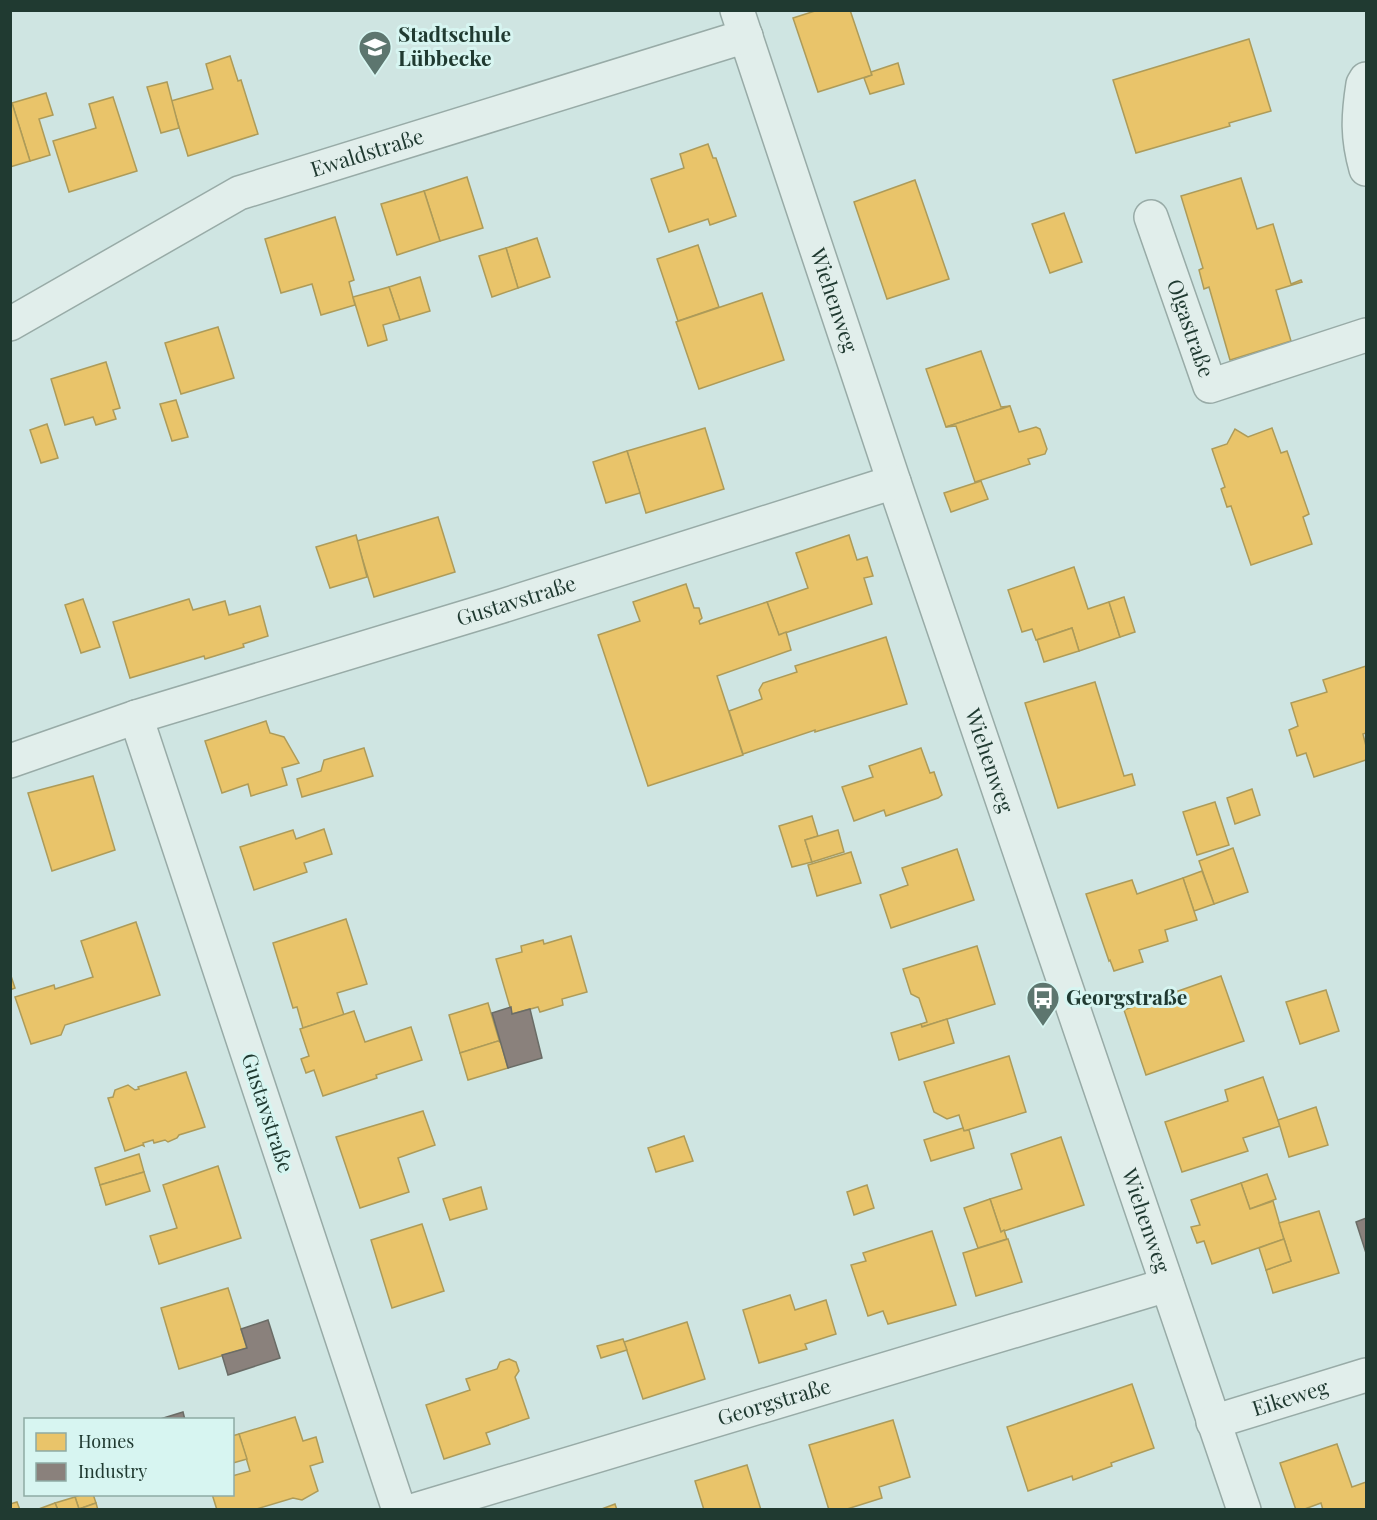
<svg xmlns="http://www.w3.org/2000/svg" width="1377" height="1520" font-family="'Playfair Display',serif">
<rect width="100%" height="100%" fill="#cfe5e2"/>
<!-- homes -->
<g fill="#e9c46a" stroke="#ad9b59" stroke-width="1.5">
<polygon points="818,10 850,10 872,75 818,92 793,18"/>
<polygon points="1249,39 1271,111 1229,123 1230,126 1136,153 1113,80"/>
<polygon points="230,56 238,81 241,80 258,134 188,156 171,101 213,89 206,64"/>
<polygon points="898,63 904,84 870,94 864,78 872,75 871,72"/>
<polygon points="167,82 179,128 161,133 147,87"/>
<polygon points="46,93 53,115 39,119 50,155 30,161 12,103"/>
<polygon points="113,97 137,171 69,192 53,141 96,128 89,104"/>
<polygon points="12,103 30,161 10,167 10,104"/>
<polygon points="708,144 713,158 716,158 736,216 710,225 708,219 669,232 651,179 684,168 680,154"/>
<polygon points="467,177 483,228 440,241 424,191"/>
<polygon points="1241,178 1257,229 1273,224 1291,284 1301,280 1302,282 1276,290 1291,341 1230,360 1209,287 1204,289 1199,270 1203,268 1181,196"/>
<polygon points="915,180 949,279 887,299 854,202"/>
<polygon points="424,191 440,241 397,255 381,204"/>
<polygon points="1064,213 1082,262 1050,273 1032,224"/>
<polygon points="335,217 354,280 349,282 355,305 321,315 312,284 281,293 265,239"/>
<polygon points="537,238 550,277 518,288 506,248"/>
<polygon points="698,245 719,307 678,321 657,259"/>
<polygon points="506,248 518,288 492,297 479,256"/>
<polygon points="420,277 430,311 400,320 389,287"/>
<polygon points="389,287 400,320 383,325 387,340 368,346 353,297"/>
<polygon points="762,293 784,360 699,389 676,322"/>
<polygon points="218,327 234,378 181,394 165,343"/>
<polygon points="981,351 1001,407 1010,406 946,427 926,369"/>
<polygon points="106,362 120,408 113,410 116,419 96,425 93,417 65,425 51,379"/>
<polygon points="176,400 188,437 172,441 160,404"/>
<polygon points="1010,406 1019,432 1036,427 1040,429 1047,449 1045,454 1028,459 1030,464 975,482 956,426 946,427"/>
<polygon points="47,424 58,458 41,463 30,430"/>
<polygon points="705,428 724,489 646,513 627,451"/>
<polygon points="1272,428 1281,453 1287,451 1309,514 1303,517 1312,544 1251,565 1231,506 1227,507 1221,489 1225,487 1212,449 1227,444 1235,429 1248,437"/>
<polygon points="627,451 640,493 606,503 593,462"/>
<polygon points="981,481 988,499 951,512 944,493"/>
<polygon points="438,517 455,572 374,597 357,541"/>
<polygon points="356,535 367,577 330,588 316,547"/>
<polygon points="849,535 857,560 867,557 873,576 864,578 872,604 779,635 767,602 808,588 796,553"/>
<polygon points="1074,567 1088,609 1109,602 1120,637 1079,651 1072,628 1036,640 1032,629 1022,632 1008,590"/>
<polygon points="686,584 694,608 699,608 702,618 699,621 700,624 767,602 779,635 786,632 791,650 717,676 743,755 648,786 598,635 640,621 633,602"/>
<polygon points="1124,597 1135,632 1120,637 1109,602"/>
<polygon points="83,599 100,647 81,653 65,605"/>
<polygon points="189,599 193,610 225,601 229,615 260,606 268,636 243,644 244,647 205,659 204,656 130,678 113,622"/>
<polygon points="1072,628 1079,651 1044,662 1037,640"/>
<polygon points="886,637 907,704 815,732 815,730 743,754 729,711 762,699 759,690 763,683 797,672 795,666"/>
<polygon points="1366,666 1366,733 1363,734 1366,746 1366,760 1314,777 1306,753 1297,756 1289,730 1298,726 1291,703 1327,692 1323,680"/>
<polygon points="1095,682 1124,776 1132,774 1135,785 1058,808 1025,703"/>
<polygon points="266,721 270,733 284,737 299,763 282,768 287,785 251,796 248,784 222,793 205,741"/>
<polygon points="364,748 373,776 302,797 297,779 321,771 324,760"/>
<polygon points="921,748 930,773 934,772 942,795 938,798 886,816 884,810 854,821 842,787 873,777 869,766"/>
<polygon points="93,776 115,850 52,871 28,793"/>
<polygon points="1252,789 1260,815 1235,824 1227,798"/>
<polygon points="1215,802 1229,845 1197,855 1183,812"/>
<polygon points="812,816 818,836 805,840 812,862 792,867 779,826"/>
<polygon points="324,829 332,854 304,863 307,872 254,890 240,847 293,830 296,839"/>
<polygon points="838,830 844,852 812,862 805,840"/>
<polygon points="1233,848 1248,892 1214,904 1199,861"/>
<polygon points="957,849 974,900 891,928 880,895 908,885 902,868"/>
<polygon points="851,852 861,883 817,896 808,865"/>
<polygon points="1202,871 1214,904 1194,911 1183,878"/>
<polygon points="1183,878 1197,920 1165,930 1168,941 1139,950 1143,962 1114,971 1110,960 1109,961 1086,894 1132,880 1137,894"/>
<polygon points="346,919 367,984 337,993 344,1015 303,1028 297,1007 293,1008 273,943"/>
<polygon points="136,922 160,995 65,1025 61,1035 31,1044 15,997 54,985 55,989 93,977 81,941"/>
<polygon points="571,936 587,992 562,999 563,1005 540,1012 538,1007 512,1014 496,959 522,952 521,946 543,940 544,944"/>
<polygon points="977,946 995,1004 922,1027 921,1024 927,1022 919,998 911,994 903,969"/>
<polygon points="10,973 15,988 10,990"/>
<polygon points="1221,976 1244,1041 1146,1075 1124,1010"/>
<polygon points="1326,990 1339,1031 1300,1044 1286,1002"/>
<polygon points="488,1003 500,1043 498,1041 460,1053 449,1015"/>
<polygon points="354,1011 365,1042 411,1027 422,1060 376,1075 377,1078 323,1096 314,1070 306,1073 301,1059 309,1056 300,1029"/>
<polygon points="947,1019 954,1043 899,1060 891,1033 921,1024 922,1027"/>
<polygon points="498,1041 501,1043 508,1068 468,1080 460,1053"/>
<polygon points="1009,1056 1026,1112 964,1131 959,1115 947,1119 934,1112 924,1082"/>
<polygon points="186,1072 205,1127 179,1135 177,1138 168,1142 165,1140 154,1143 153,1140 143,1143 144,1146 142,1145 125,1151 108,1098 113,1097 115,1090 128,1085 135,1090 139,1089 138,1087"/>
<polygon points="1263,1077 1280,1126 1243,1138 1248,1151 1182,1172 1165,1122 1228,1101 1225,1090"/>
<polygon points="1316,1107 1328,1145 1289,1157 1278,1120"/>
<polygon points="423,1111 435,1145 398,1158 409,1192 360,1208 336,1137"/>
<polygon points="963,1128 964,1131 969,1130 974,1148 931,1161 924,1140"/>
<polygon points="684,1136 693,1161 656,1172 648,1148"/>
<polygon points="1061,1137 1084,1205 1001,1232 990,1199 1022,1189 1011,1154"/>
<polygon points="139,1154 144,1172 100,1185 95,1168"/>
<polygon points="218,1166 241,1238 159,1264 150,1236 177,1228 163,1185"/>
<polygon points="144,1172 150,1191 106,1205 100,1185"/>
<polygon points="1267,1174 1276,1199 1250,1209 1241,1183"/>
<polygon points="1241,1183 1250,1209 1273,1201 1284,1239 1212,1264 1204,1241 1197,1243 1191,1227 1200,1225 1191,1200"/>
<polygon points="867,1185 874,1208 854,1215 847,1192"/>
<polygon points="481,1187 487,1209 450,1220 443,1199"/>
<polygon points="990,1199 1001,1232 1004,1230 1007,1239 978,1248 964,1208"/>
<polygon points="1319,1211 1339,1273 1273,1293 1266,1270 1291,1261 1279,1223"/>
<polygon points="422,1224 444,1291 392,1308 371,1240"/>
<polygon points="932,1231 956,1305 888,1324 883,1311 868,1316 851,1265 866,1261 863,1253"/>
<polygon points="1008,1239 1022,1282 976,1296 963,1253"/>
<polygon points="1284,1239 1291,1261 1266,1270 1259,1248"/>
<polygon points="228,1288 247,1348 179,1369 161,1308"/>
<polygon points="790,1295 795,1310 826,1300 836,1334 805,1344 807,1349 759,1363 743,1310"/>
<polygon points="687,1322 705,1379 643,1399 624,1342"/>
<polygon points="623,1339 627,1350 601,1358 597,1346"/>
<polygon points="509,1359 516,1362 519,1371 515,1377 529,1418 486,1433 490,1444 444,1459 426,1405 470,1390 466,1379 497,1369 500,1362"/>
<polygon points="1132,1384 1154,1448 1111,1463 1112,1466 1073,1480 1072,1476 1028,1491 1007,1427"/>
<polygon points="295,1417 303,1441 316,1437 323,1462 310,1466 318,1491 302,1500 293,1498 253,1510 217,1510 212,1494 232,1494 232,1476 250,1471 239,1434"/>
<polygon points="893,1420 910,1477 879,1487 882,1498 844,1510 829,1510 809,1445"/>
<polygon points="239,1434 247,1459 233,1463 232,1436"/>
<polygon points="1337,1444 1352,1487 1366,1482 1366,1510 1323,1510 1321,1503 1302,1510 1296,1510 1280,1463"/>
<polygon points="747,1465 761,1510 704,1510 695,1481"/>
<polygon points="82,1494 93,1494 96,1503 79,1509 75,1497"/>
<polygon points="75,1497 79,1509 96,1503 98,1510 58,1510 55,1503"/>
<polygon points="17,1502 20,1510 10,1510 10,1504"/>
<polygon points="55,1503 58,1510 36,1510"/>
<polygon points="615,1504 617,1510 599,1510"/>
</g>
<!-- industry -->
<g fill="#8a817c" stroke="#6a6c66" stroke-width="1.5">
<polygon points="511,1007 512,1014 530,1009 542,1058 508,1068 492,1013"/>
<polygon points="1366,1218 1366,1253 1356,1222"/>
<polygon points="268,1320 280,1358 228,1375 222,1355 247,1348 241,1329"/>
<polygon points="183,1412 185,1420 157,1420"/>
</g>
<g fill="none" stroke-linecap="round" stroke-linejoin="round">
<defs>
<g id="minor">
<path id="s1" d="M737,10L894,482L1244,1510"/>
<path d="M1366,79L1363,84C1358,116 1357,137 1366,169"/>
<path id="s2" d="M1151,217L1210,386L1366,335"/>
<path id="s3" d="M10,324L239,193L746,36"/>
<polyline points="10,761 136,717"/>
<path id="s4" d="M1213,1422L1366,1375"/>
<path id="s5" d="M399,1510L136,717L499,607L894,482"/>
<path id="s6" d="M415,1510L1167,1285"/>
</g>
</defs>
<!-- minor casing -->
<use href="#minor" stroke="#98aba7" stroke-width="36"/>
<!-- minor -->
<use href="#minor" stroke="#e1eeeb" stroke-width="33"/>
</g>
<!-- icons -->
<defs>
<symbol id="school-pin" viewBox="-11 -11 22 30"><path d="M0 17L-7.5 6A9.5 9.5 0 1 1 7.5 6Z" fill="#5d766f" stroke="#d7f5f1"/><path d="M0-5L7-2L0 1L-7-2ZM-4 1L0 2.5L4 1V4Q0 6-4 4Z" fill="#fff"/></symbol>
<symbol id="bus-pin" viewBox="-11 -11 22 30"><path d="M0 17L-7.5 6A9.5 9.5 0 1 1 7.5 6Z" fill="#5d766f" stroke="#d7f5f1"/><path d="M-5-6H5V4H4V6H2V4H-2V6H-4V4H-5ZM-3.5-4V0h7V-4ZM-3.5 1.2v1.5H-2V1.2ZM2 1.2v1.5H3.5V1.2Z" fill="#fff"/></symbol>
</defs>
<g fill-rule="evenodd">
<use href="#school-pin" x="356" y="28" width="38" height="52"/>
<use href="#bus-pin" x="1024" y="979" width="38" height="52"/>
</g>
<g text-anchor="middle" stroke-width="6" stroke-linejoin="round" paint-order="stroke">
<!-- poi labels -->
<g font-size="21" font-weight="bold" fill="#203a31" stroke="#d7f5f1" text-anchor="start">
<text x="398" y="42">Stadtschule<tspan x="398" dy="24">Lübbecke</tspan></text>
<text x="1066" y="1005">Georgstraße</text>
</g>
<!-- street labels -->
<g font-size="21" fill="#203a31" stroke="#d7f5f1">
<text dy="7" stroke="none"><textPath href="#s3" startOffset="398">Ewaldstraße</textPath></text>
<text dy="7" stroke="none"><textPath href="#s1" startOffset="306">Wiehenweg</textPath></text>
<text dy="7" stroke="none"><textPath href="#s2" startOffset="118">Olgastraße</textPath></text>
<text dy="7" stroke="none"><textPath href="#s5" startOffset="1233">Gustavstraße</textPath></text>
<text dy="7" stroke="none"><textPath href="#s1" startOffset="792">Wiehenweg</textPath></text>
<text transform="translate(267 1113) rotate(72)" y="7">Gustavstraße</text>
<text dy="7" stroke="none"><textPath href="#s1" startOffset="1278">Wiehenweg</textPath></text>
<text dy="7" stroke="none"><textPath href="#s4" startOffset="81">Eikeweg</textPath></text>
<text dy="7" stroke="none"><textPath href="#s6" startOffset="375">Georgstraße</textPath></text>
</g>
</g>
<!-- border -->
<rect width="1377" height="1520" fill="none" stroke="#203a31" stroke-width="24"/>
<!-- legend -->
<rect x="24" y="1418" width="210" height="78" fill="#d7f5f1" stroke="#8eaaa4" stroke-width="1.5"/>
<rect x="36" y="1433" width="30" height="18" fill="#e9c46a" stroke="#8eaaa4" stroke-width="1.5"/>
<text x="78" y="1448" font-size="18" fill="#203a31">Homes</text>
<rect x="36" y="1463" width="30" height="18" fill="#8a817c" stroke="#8eaaa4" stroke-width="1.5"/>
<text x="78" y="1478" font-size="18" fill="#203a31">Industry</text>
</svg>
